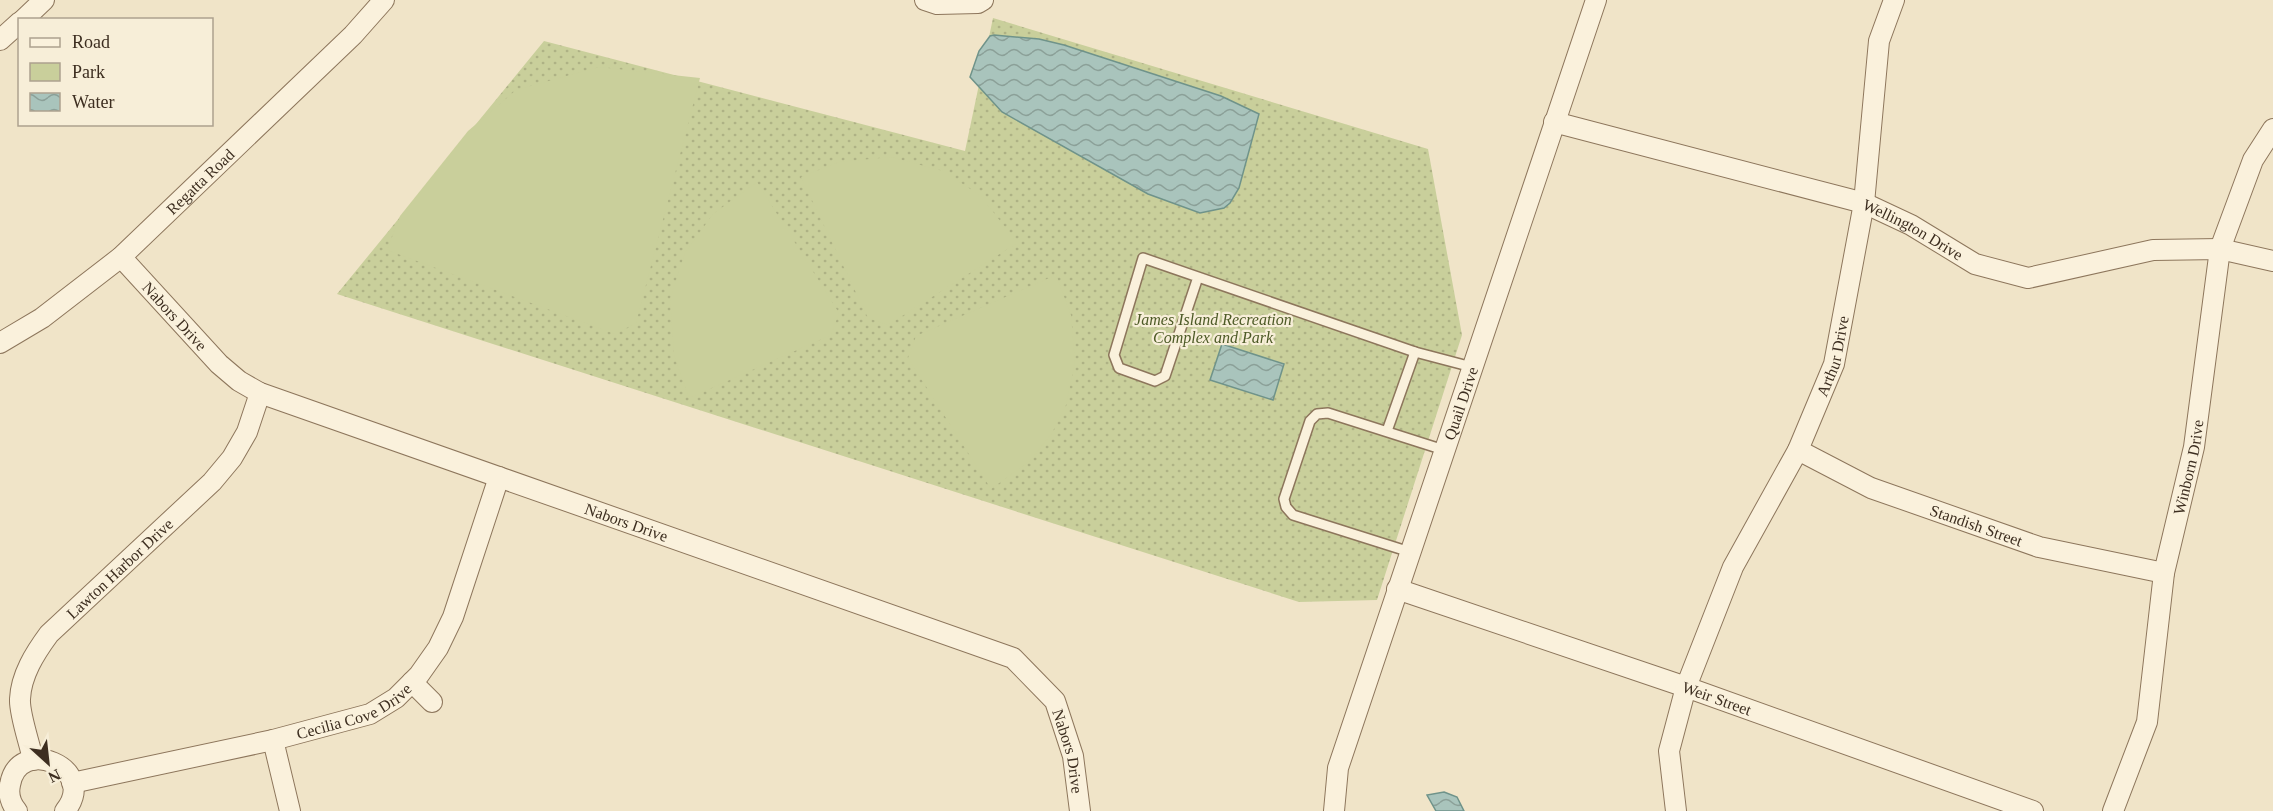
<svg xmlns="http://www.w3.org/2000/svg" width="2273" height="811" font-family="'Times New Roman',serif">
<defs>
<pattern id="green-dots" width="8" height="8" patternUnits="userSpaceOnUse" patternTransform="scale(1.5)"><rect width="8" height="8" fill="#c9cf9b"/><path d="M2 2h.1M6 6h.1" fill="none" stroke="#aeb285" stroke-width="1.8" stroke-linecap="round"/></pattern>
<pattern id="water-waves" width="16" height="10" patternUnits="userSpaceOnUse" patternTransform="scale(1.5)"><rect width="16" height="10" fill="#a9c4bc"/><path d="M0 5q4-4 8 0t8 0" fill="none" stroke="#8ba098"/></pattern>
</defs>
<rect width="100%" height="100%" fill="#f0e4c8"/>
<!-- green -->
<polygon fill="url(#green-dots)" points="993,18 1428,149 1462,335 1377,600 1299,602 337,294 544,41 965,151"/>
<!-- pitch -->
<g fill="#c9cf9b">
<polygon points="599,67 700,78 636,323 615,334 387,250 400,216 468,131 516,90"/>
<polygon points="891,157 943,171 981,196 1017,243 888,325 868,318 801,177 839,162"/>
<polygon points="757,182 839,313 831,335 689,398 674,355 670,299 685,253 713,214"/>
<polygon points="1056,275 1071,315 1075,363 1066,405 1052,433 1030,461 991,489 908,358 916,336"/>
</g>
<!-- water -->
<g fill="url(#water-waves)" stroke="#6f938a" stroke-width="1.5">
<polygon points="994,35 1039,39 1064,45 1221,96 1259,114 1239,188 1230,203 1224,208 1200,213 1148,194 1002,112 970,77 979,51 990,36"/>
<polygon points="1222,344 1284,364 1273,400 1210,380"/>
<polygon points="1444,792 1457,797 1464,811 1436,811 1427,795"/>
</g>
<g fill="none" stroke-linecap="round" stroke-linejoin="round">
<defs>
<g id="lane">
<polyline points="1198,277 1165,376 1155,381 1119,368 1114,355 1143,258 1415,352"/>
<polyline points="1387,431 1415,352 1472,367"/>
<polyline points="1410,552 1293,515 1286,507 1284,499 1310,421 1317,414 1328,413 1444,450"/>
</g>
<g id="street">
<polyline points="925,0 937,4 978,3 983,0"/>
<polyline points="23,20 44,0"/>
<polyline points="0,40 20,22"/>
<path id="s1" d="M1554,122L1864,203L1911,225L1975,264L2028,278L2153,250L2220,249L2273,261"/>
<path id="s2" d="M121,257L219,364L239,381L260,393L1013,658L1055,701L1073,756L1080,811"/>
<path id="s3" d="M0,343L42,318L121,257L353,35L384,0"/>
<path id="s4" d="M1798,450L1871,488L2039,547L2164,573"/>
<path id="s5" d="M1397,589L1686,687L2033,811"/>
<polyline points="412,682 432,702"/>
<polyline points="273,740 290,811"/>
<path id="s6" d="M33,760C30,744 19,714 20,699C21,675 35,653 49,634L212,482L232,458L247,432L260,393"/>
<path id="s7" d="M72,783L273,740L370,714L396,698L419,675L438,648L453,617L499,477"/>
<path d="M17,811C11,804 8,794 10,785C18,734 100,768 65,811"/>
<path id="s8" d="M1334,811L1338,768L1596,0"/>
<path id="s9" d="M1676,811L1669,751L1686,687L1733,567L1798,450L1834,364L1864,203L1879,41L1894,0"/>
<path id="s10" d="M2113,811L2147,722L2164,573L2194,447L2220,249L2253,160L2273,129"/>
</g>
</defs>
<!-- lane casing -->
<use href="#lane" stroke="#8d765c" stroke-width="12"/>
<!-- street casing -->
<use href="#street" stroke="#8d765c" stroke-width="22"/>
<!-- lane -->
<use href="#lane" stroke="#faf1dc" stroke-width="9"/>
<!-- street -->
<use href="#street" stroke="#faf1dc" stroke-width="20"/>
</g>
<g text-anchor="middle" stroke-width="4.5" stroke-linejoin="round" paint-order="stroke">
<!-- street labels -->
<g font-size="16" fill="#3d2e20" stroke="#f7eed8">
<text dy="6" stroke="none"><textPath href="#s3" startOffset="258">Regatta Road</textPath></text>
<text dy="6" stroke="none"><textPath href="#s1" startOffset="376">Wellington Drive</textPath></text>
<text dy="6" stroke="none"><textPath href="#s2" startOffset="80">Nabors Drive</textPath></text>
<text dy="6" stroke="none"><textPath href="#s9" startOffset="490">Arthur Drive</textPath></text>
<text dy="6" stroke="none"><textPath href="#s8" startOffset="428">Quail Drive</textPath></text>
<text dy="6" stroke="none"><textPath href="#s10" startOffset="354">Winborn Drive</textPath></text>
<text dy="6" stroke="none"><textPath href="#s2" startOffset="584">Nabors Drive</textPath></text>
<text dy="6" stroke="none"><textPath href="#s4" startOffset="194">Standish Street</textPath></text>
<text dy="6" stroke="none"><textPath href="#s6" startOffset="231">Lawton Harbor Drive</textPath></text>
<text dy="6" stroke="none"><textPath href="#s5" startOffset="338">Weir Street</textPath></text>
<text dy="6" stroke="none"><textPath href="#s7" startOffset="292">Cecilia Cove Drive</textPath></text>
<text dy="6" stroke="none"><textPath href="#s2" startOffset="1106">Nabors Drive</textPath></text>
</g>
<!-- park labels -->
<g font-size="16" font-style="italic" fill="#4d5a26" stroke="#f7eed8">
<text x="1213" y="325">James Island Recreation<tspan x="1213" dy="18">Complex and Park</tspan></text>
</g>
</g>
<!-- legend -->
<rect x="18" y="18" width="195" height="108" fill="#f7eed8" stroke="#ada18e" stroke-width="1.5"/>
<rect x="30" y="38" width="30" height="9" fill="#faf1dc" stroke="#ada18e" stroke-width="1.5"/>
<text x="72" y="48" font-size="18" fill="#3d2e20">Road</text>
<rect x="30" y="63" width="30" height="18" fill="#c9cf9b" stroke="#ada18e" stroke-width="1.5"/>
<text x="72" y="78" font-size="18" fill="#3d2e20">Park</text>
<rect x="30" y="93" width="30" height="18" fill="url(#water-waves)" stroke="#ada18e" stroke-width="1.5"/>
<text x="72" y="108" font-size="18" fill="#3d2e20">Water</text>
<!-- north arrow -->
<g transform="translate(48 763) rotate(153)" stroke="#f7eed8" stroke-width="4.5" paint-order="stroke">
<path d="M0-4.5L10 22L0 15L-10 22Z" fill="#3d2e20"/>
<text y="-9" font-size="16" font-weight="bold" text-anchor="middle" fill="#3d2e20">N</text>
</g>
</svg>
